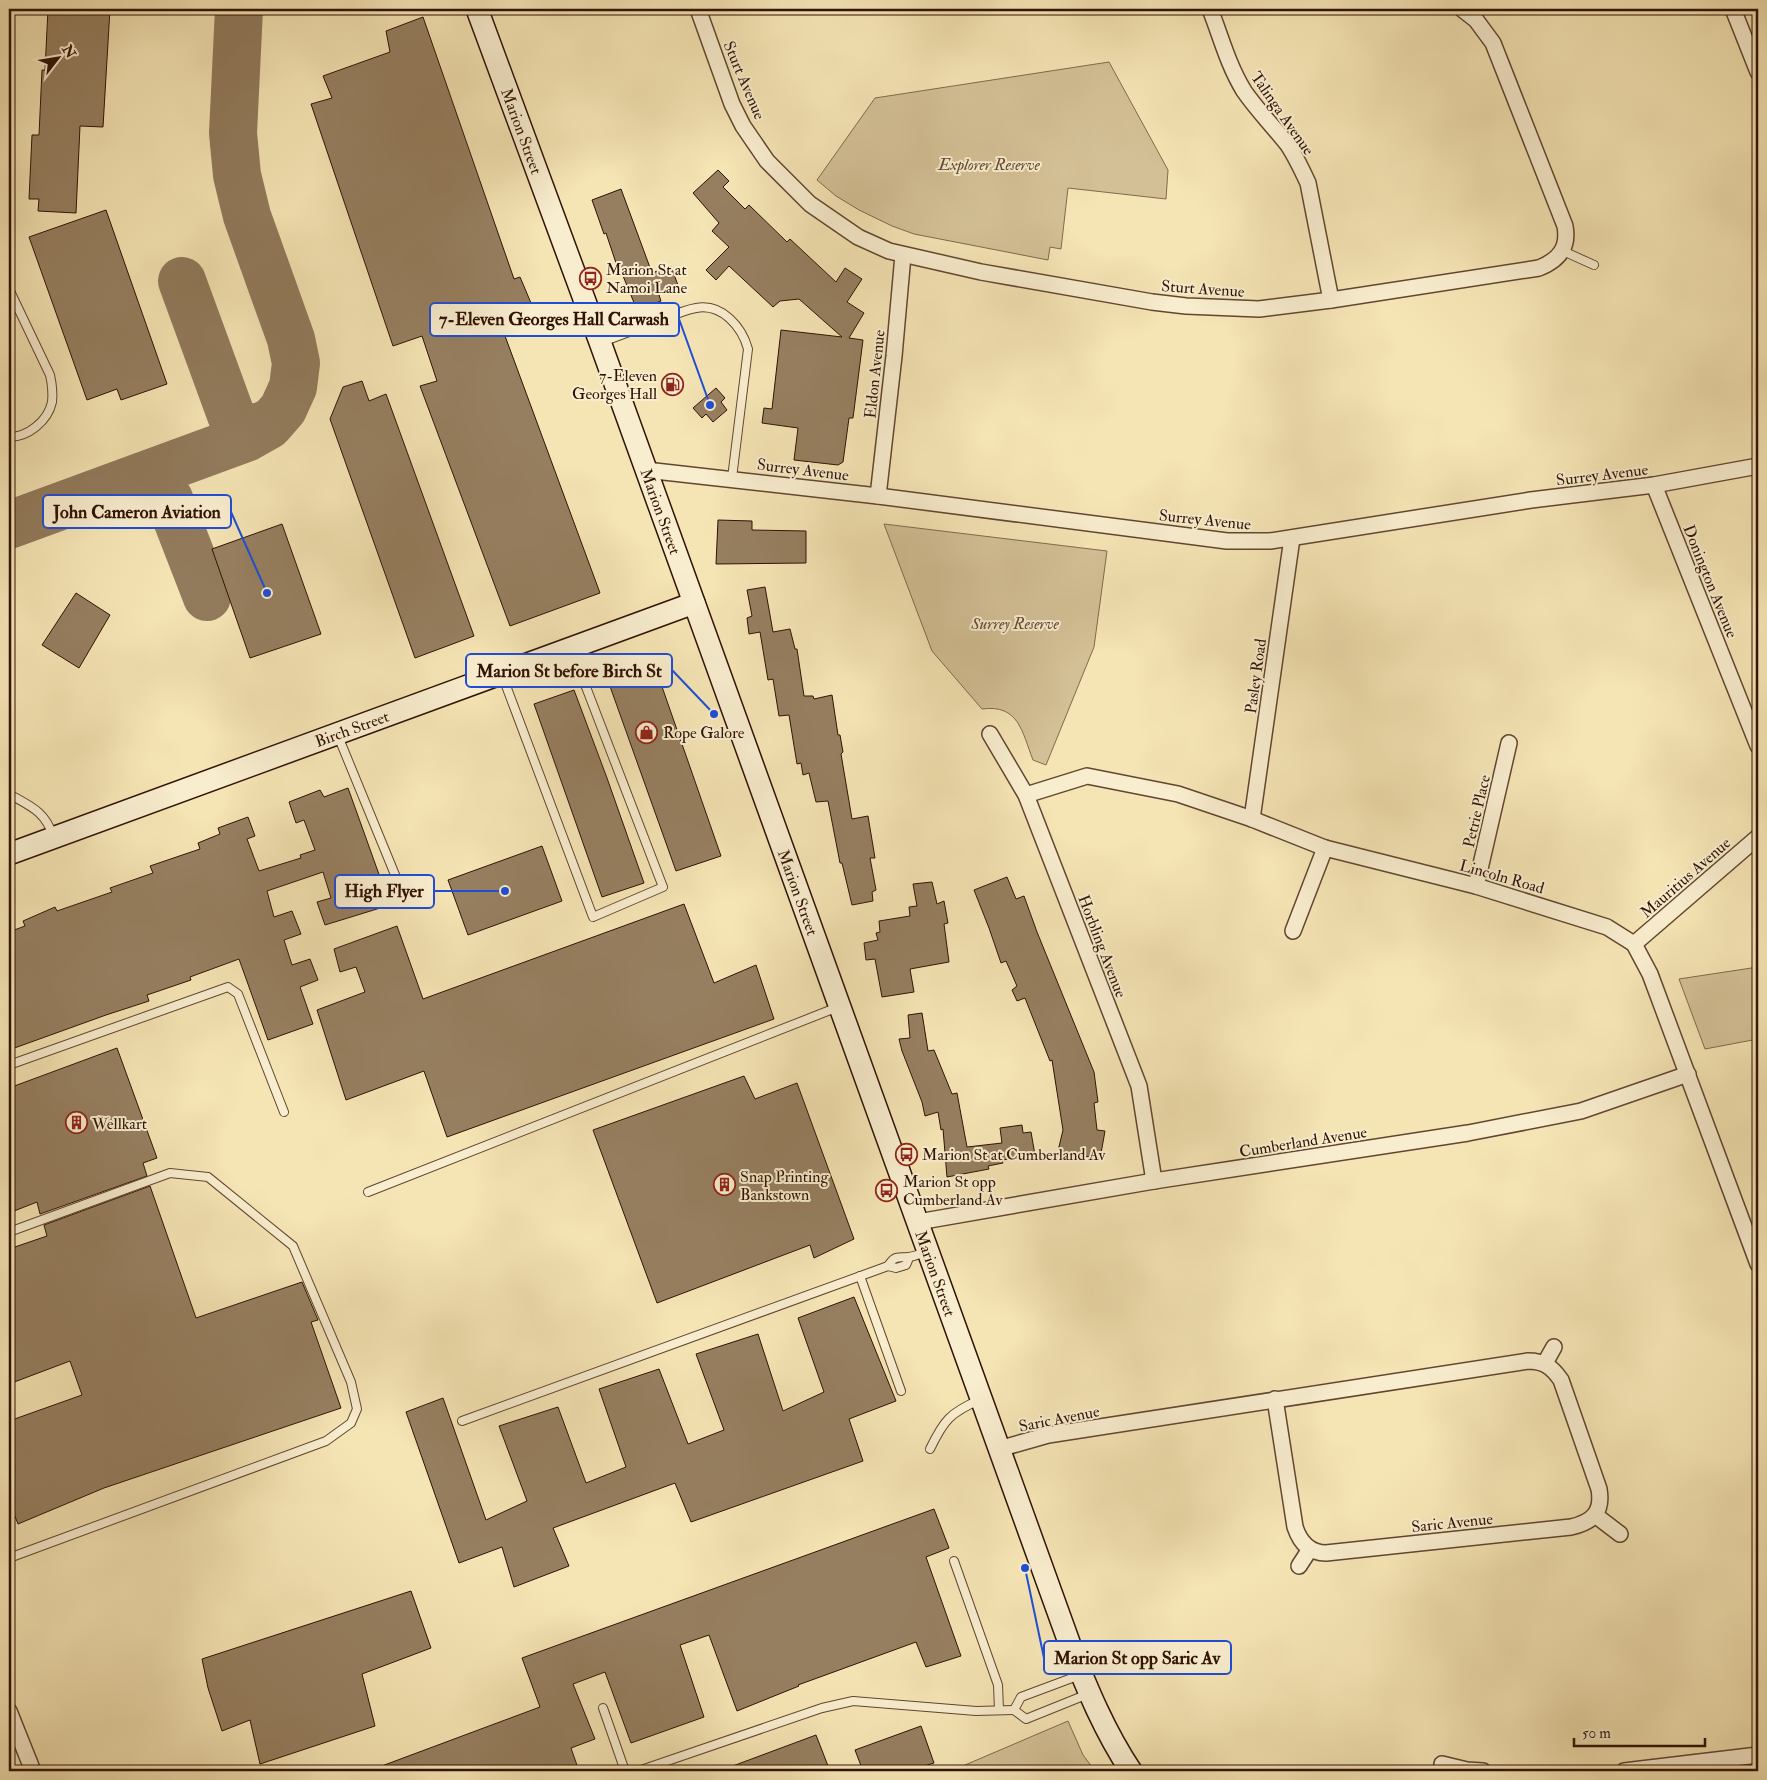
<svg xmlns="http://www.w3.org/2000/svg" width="1767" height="1780" font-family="'IM FELL Double Pica',serif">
<rect width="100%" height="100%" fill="#f5e4b4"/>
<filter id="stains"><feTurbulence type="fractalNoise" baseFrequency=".004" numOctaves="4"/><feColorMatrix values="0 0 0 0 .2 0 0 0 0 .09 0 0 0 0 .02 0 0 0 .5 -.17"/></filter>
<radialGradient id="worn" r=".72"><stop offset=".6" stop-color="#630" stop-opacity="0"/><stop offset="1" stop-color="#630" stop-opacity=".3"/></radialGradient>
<!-- green -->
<g fill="#d4c096" stroke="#82694d">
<polygon points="1109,62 1168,170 1166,199 1068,188 1061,249 1050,247 1048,260 914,234 892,226 859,210 836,196 817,180 875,98"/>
<path d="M884,524L1107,551L1094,647L1046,765L1033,760C1022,732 1019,704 982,709L932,651Z"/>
<polygon points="1758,967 1758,1039 1705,1049 1679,979"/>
<polygon points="1068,1721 1083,1755 1095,1771 951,1771"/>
</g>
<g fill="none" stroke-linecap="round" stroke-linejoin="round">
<!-- taxiway -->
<g stroke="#927b5c" stroke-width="48">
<path d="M182,281L231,415C242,431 259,430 273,420"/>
<path d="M127,482C145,480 159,485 169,499L207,597"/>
<polyline points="9,525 246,438 269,425 283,409 293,387 296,363 291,339 247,216 237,175 233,133 239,9"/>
</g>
</g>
<!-- building -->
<g fill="#967f60" stroke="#301204">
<polygon points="48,9 110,9 103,127 80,126 76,213 38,211 39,199 29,199 32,135 39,135 42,70 45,70"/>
<polygon points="423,17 514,279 520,277 531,303 498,317 600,593 510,626 420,386 437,381 422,336 393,346 311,104 332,98 323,76 390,52 386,31"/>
<polygon points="718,170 729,181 723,187 745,209 749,205 787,242 790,239 836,282 845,268 862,279 847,302 864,313 849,338 863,340 853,418 849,418 843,462 838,465 794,460 798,428 762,423 764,408 772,409 781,330 842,337 799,299 780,301 773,307 729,266 716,280 706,270 729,247 712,231 719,223 693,193"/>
<polygon points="621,189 652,273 671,266 679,288 659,295 661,301 637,310 621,271 619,272 606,233 604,234 592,200"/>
<polygon points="106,210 167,384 121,400 117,389 87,400 29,237"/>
<polygon points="362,381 369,401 386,394 474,636 415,658 330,419 343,387"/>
<polygon points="716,388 725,398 721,402 727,410 713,422 706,414 702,418 693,408"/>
<polygon points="718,520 752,521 752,530 806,531 806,563 716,564"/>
<polygon points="282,524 321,634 250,658 212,549"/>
<polygon points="765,587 773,632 790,629 795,649 797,649 804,696 813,696 814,699 832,695 838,735 840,735 843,752 841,754 852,819 868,816 875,858 870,858 876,890 872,892 873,901 852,905 842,863 840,863 828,801 816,802 809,773 803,775 801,763 797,764 789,715 779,716 773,679 768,680 760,632 749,634 747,618 752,616 747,590"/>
<polygon points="76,593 110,615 79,668 42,645"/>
<polygon points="652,658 721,856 676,871 607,678"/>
<polygon points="574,690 607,778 644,883 602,897 534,704"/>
<polygon points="348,788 390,905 325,925 317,902 331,898 323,872 267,891 274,917 292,911 301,934 284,940 292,965 310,959 318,980 300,987 313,1024 268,1040 239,959 190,977 191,980 147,995 149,1001 106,1015 9,1050 9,932 25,926 23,921 55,907 57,911 112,892 110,888 153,873 150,866 200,849 198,843 220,834 218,828 248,817 255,836 247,839 259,871 301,858 300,855 315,850 304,820 296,823 289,802 320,790 324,797"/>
<polygon points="542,846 562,901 468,935 448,880"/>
<polygon points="1007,877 1016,899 1024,896 1037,932 1094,1072 1098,1102 1094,1103 1097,1130 1105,1131 1100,1159 1058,1151 1063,1130 1052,1060 1050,1061 1025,998 1017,1001 1012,990 1017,986 1006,961 1001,963 989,928 974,890"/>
<polygon points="932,882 937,904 944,901 948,923 944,924 949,962 910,969 914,992 882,997 875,959 866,960 864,943 878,940 876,933 880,932 879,921 910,916 909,907 917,906 913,884"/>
<polygon points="684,904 714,983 756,965 774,1019 447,1137 424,1071 346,1100 317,1010 365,992 356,967 340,972 334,949 397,926 423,999"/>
<polygon points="922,1013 928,1051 934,1050 952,1094 957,1093 967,1147 1002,1143 1000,1128 1022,1125 1023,1133 1031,1132 1035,1155 1002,1160 1003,1163 988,1166 989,1169 947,1177 943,1129 941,1130 938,1112 925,1116 922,1102 902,1051 899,1039 910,1038 908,1015"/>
<polygon points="117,1048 157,1158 143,1163 147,1176 40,1214 37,1202 9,1213 9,1088"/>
<polygon points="744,1076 755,1099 797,1083 854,1239 814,1258 810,1245 657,1303 593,1130"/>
<polygon points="150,1186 196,1318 302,1282 318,1320 311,1322 341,1408 104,1488 18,1524 9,1501 9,1421 82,1395 70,1361 9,1384 9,1249 47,1236 44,1225"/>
<polygon points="854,1297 896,1401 849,1419 863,1461 691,1522 675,1483 553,1528 569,1566 514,1587 502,1547 459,1563 406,1412 443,1398 486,1520 527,1501 499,1426 558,1407 586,1483 626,1467 599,1389 659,1369 688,1444 724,1430 696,1354 758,1334 783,1411 824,1392 798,1318"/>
<polygon points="934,1509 949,1548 926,1557 961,1656 926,1667 916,1642 798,1685 799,1686 737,1711 709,1635 680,1645 704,1717 631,1743 605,1672 573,1684 595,1739 571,1748 579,1771 371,1771 371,1770 540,1707 522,1658"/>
<polygon points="411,1591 431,1648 362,1674 375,1726 260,1764 250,1720 222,1731 208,1688 202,1659"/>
<polygon points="921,1726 934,1763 908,1771 863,1771 855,1750"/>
<polygon points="816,1735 830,1771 723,1771 722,1770"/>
</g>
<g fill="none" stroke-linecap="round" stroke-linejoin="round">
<defs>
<g id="lane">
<polyline points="1563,251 1594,265"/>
<path d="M9,289L50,375C52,384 53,393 52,402C48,421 28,437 9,437"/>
<path d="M602,342C621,335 640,328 659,321C671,316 684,310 696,308C722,303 742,327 748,349L732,478"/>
<polyline points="502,675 593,917 663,887 586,687 569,651"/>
<polyline points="338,736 398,882"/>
<path d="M9,794C30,806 45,811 53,836"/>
<polyline points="9,1065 228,987 238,994 284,1112"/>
<polyline points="368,1192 838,1007"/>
<polyline points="9,1232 170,1173 208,1177 293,1246 351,1382 357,1409 351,1423 326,1441 9,1558"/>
<polyline points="888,1266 896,1268 906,1265 909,1258"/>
<polyline points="860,1276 901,1391"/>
<path d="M462,1421L888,1266C895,1255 897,1258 908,1257C914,1257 922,1253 927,1251"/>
<path d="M930,1449C944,1420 950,1413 979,1400"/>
<polyline points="954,1561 998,1685 999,1710"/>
<polyline points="1080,1675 1021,1697 1014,1710 1026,1719 1088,1694"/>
<polyline points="603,1708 625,1771"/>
<polyline points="638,1771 822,1708 853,1701 976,1711 1014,1710"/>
</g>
<g id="street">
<path d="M698,9L732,104L743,126L767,161L810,204L858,237L889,251L981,272L1152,302L1186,306L1259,309L1331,300L1539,268C1559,260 1569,248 1565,226L1493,43L1476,20L1462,9"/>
<path d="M1210,9C1221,37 1228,65 1244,91C1257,110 1274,127 1288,145C1296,157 1302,170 1308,183L1331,300"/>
<polyline points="1733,9 1758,72"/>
<polyline points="646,470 878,496 1227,541 1270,541 1531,500 1654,485 1758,466"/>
<polyline points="1654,485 1758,746"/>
<polyline points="878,496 894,356 903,255"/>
<polyline points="990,734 1026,795 1139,1086 1154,1181"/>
<polyline points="1026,795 1087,776 1178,794 1252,819 1325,848 1476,886 1607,927 1634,944 1650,974 1758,1264"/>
<polyline points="1252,819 1292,538"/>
<polyline points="1476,886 1509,743"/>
<polyline points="1293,931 1325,848"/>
<polyline points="1634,944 1758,837"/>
<polyline points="918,1222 1154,1181 1468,1133 1581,1111 1688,1074"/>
<polyline points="1545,1363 1554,1347"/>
<path d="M999,1449L1048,1435L1528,1361C1544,1361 1552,1367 1561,1380L1599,1489C1603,1512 1593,1522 1571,1527L1326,1553C1309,1553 1300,1542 1295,1527L1275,1399"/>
<polyline points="1595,1515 1620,1534"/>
<polyline points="1299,1566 1310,1549"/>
<polyline points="9,1711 33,1771"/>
<polyline points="1442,1764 1467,1770 1483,1771"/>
<polyline points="1624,1771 1758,1755"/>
</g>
<g id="secondary">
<path id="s1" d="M477,9L600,342L1070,1645C1087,1689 1105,1732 1131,1771"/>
<path id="s2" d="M9,854L694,603"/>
</g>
</defs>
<!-- lane casing -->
<use href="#lane" stroke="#614630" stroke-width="10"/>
<!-- street casing -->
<use href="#street" stroke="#614630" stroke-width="18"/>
<!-- secondary casing -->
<use href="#secondary" stroke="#301204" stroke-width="24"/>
<!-- lane -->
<use href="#lane" stroke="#f8edce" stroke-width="8"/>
<!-- street -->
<use href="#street" stroke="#f8edce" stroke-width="15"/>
<!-- secondary -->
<use href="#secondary" stroke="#f8edce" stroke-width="21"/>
</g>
<!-- icons -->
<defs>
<symbol id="bus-ring" viewBox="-11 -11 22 22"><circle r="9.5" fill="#f8edce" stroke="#8f2418" stroke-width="1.5"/><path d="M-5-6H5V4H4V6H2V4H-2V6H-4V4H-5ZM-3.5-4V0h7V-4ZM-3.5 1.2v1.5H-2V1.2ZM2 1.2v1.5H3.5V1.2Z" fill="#8f2418"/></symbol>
<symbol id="fuel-ring" viewBox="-11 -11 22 22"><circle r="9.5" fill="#f8edce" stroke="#8f2418" stroke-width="1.5"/><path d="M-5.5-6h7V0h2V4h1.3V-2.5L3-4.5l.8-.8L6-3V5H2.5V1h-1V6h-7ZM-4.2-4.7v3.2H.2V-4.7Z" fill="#8f2418"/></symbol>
<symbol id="shop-ring" viewBox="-11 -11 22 22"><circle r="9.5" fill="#f8edce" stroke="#8f2418" stroke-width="1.5"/><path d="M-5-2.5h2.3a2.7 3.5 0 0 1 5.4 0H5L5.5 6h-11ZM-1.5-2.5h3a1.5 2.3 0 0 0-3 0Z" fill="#8f2418"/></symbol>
<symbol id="building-ring" viewBox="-11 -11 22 22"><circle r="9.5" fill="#f8edce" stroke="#8f2418" stroke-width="1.5"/><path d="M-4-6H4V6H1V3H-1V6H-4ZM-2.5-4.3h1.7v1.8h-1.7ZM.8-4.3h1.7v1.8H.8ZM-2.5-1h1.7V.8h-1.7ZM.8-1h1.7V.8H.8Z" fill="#8f2418"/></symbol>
</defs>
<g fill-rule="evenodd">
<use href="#bus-ring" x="578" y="266" width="25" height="25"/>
<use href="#fuel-ring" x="660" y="372" width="25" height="25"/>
<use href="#shop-ring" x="634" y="720" width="25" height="25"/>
<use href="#building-ring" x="64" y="1110" width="25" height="25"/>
<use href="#bus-ring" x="894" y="1142" width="25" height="25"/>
<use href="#building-ring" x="712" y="1172" width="25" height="25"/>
<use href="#bus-ring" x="874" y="1178" width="25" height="25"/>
</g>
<g text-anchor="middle" stroke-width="4" stroke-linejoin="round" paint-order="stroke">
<!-- street labels -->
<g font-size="16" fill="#301204" stroke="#f8edce">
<text transform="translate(745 80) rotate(67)" y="6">Sturt Avenue</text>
<text transform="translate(1283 113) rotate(55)" y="6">Talinga Avenue</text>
<text dy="6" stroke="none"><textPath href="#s1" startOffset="130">Marion Street</textPath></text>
<text transform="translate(1203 288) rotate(4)" y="6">Sturt Avenue</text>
<text transform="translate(874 374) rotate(-84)" y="6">Eldon Avenue</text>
<text transform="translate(803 469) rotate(7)" y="6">Surrey Avenue</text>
<text transform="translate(1602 474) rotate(-7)" y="6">Surrey Avenue</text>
<text dy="6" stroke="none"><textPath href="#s1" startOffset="535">Marion Street</textPath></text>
<text transform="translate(1205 519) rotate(6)" y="6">Surrey Avenue</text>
<text transform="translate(1711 581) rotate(68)" y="6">Donington Avenue</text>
<text transform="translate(1255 676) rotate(-82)" y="6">Pasley Road</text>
<text dy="6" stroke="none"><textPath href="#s2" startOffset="365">Birch Street</textPath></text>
<text transform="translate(1476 811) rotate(-77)" y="6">Petrie Place</text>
<text transform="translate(1502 876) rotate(16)" y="6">Lincoln Road</text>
<text transform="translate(1685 877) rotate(-41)" y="6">Mauritius Avenue</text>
<text dy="6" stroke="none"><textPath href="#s1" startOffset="940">Marion Street</textPath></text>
<text transform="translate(1103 946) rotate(69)" y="6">Horbling Avenue</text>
<text transform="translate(1303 1141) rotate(-9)" y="6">Cumberland Avenue</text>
<text dy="6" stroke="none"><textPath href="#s1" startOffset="1345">Marion Street</textPath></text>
<text transform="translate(1059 1418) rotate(-11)" y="6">Saric Avenue</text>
<text transform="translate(1452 1522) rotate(-6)" y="6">Saric Avenue</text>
</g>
<!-- park labels -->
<g font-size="16" font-style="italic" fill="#614630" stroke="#f8edce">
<text x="989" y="170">Explorer Reserve</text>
<text x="1015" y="629">Surrey Reserve</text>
</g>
<!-- poi labels -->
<g font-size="16" fill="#301204" stroke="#f8edce" text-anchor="start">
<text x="606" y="275">Marion St at<tspan x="606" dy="18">Namoi Lane</tspan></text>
<text x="657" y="381" text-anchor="end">7-Eleven<tspan x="657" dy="18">Georges Hall</tspan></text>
<text x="663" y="738">Rope Galore</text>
<text x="92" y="1129">Wellkart</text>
<text x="922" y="1160">Marion St at Cumberland Av</text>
<text x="740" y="1182">Snap Printing<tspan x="740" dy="18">Bankstown</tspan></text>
<text x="903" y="1187">Marion St opp<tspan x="903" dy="18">Cumberland Av</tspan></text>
</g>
</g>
<!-- callouts -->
<path fill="none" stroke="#1d4ed8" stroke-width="2" d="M710 405L679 319M267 593L231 512M714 714L672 670M505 891L434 891M1025 1568L1044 1658"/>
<g fill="#1d4ed8" stroke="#f8edce" stroke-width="2">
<circle cx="710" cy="405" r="5"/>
<circle cx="267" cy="593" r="5"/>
<circle cx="714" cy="714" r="5"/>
<circle cx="505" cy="891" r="5"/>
<circle cx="1025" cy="1568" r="5"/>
</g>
<g fill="#f8edce" stroke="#1d4ed8" stroke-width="2">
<rect x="430" y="303" width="249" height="33" rx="5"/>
<rect x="43" y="495" width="188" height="33" rx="5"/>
<rect x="466" y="654" width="206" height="33" rx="5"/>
<rect x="335" y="875" width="99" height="33" rx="5"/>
<rect x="1044" y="1641" width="187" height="33" rx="5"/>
</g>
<g font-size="18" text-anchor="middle" font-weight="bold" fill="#301204">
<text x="554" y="325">7-Eleven Georges Hall Carwash</text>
<text x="137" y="518">John Cameron Aviation</text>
<text x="569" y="677">Marion St before Birch St</text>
<text x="384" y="897">High Flyer</text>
<text x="1137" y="1664">Marion St opp Saric Av</text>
</g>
<!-- margin -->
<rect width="1767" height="1780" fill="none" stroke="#f5e4b4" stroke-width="30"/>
<rect x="10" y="10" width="1747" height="1760" fill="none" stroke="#301204" stroke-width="2.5"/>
<rect x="15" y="15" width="1737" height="1750" fill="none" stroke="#301204"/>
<!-- north arrow -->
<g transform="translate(58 58) rotate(59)" stroke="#f8edce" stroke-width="4" paint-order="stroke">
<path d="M0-4L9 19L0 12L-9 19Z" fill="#301204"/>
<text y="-8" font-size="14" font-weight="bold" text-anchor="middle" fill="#301204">N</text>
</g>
<!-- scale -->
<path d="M1574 1738v8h131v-8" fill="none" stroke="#301204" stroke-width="2.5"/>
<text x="1582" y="1738" font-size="15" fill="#301204" stroke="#f8edce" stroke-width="4" paint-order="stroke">50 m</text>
<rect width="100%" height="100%" filter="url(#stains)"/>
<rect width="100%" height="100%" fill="url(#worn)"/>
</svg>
